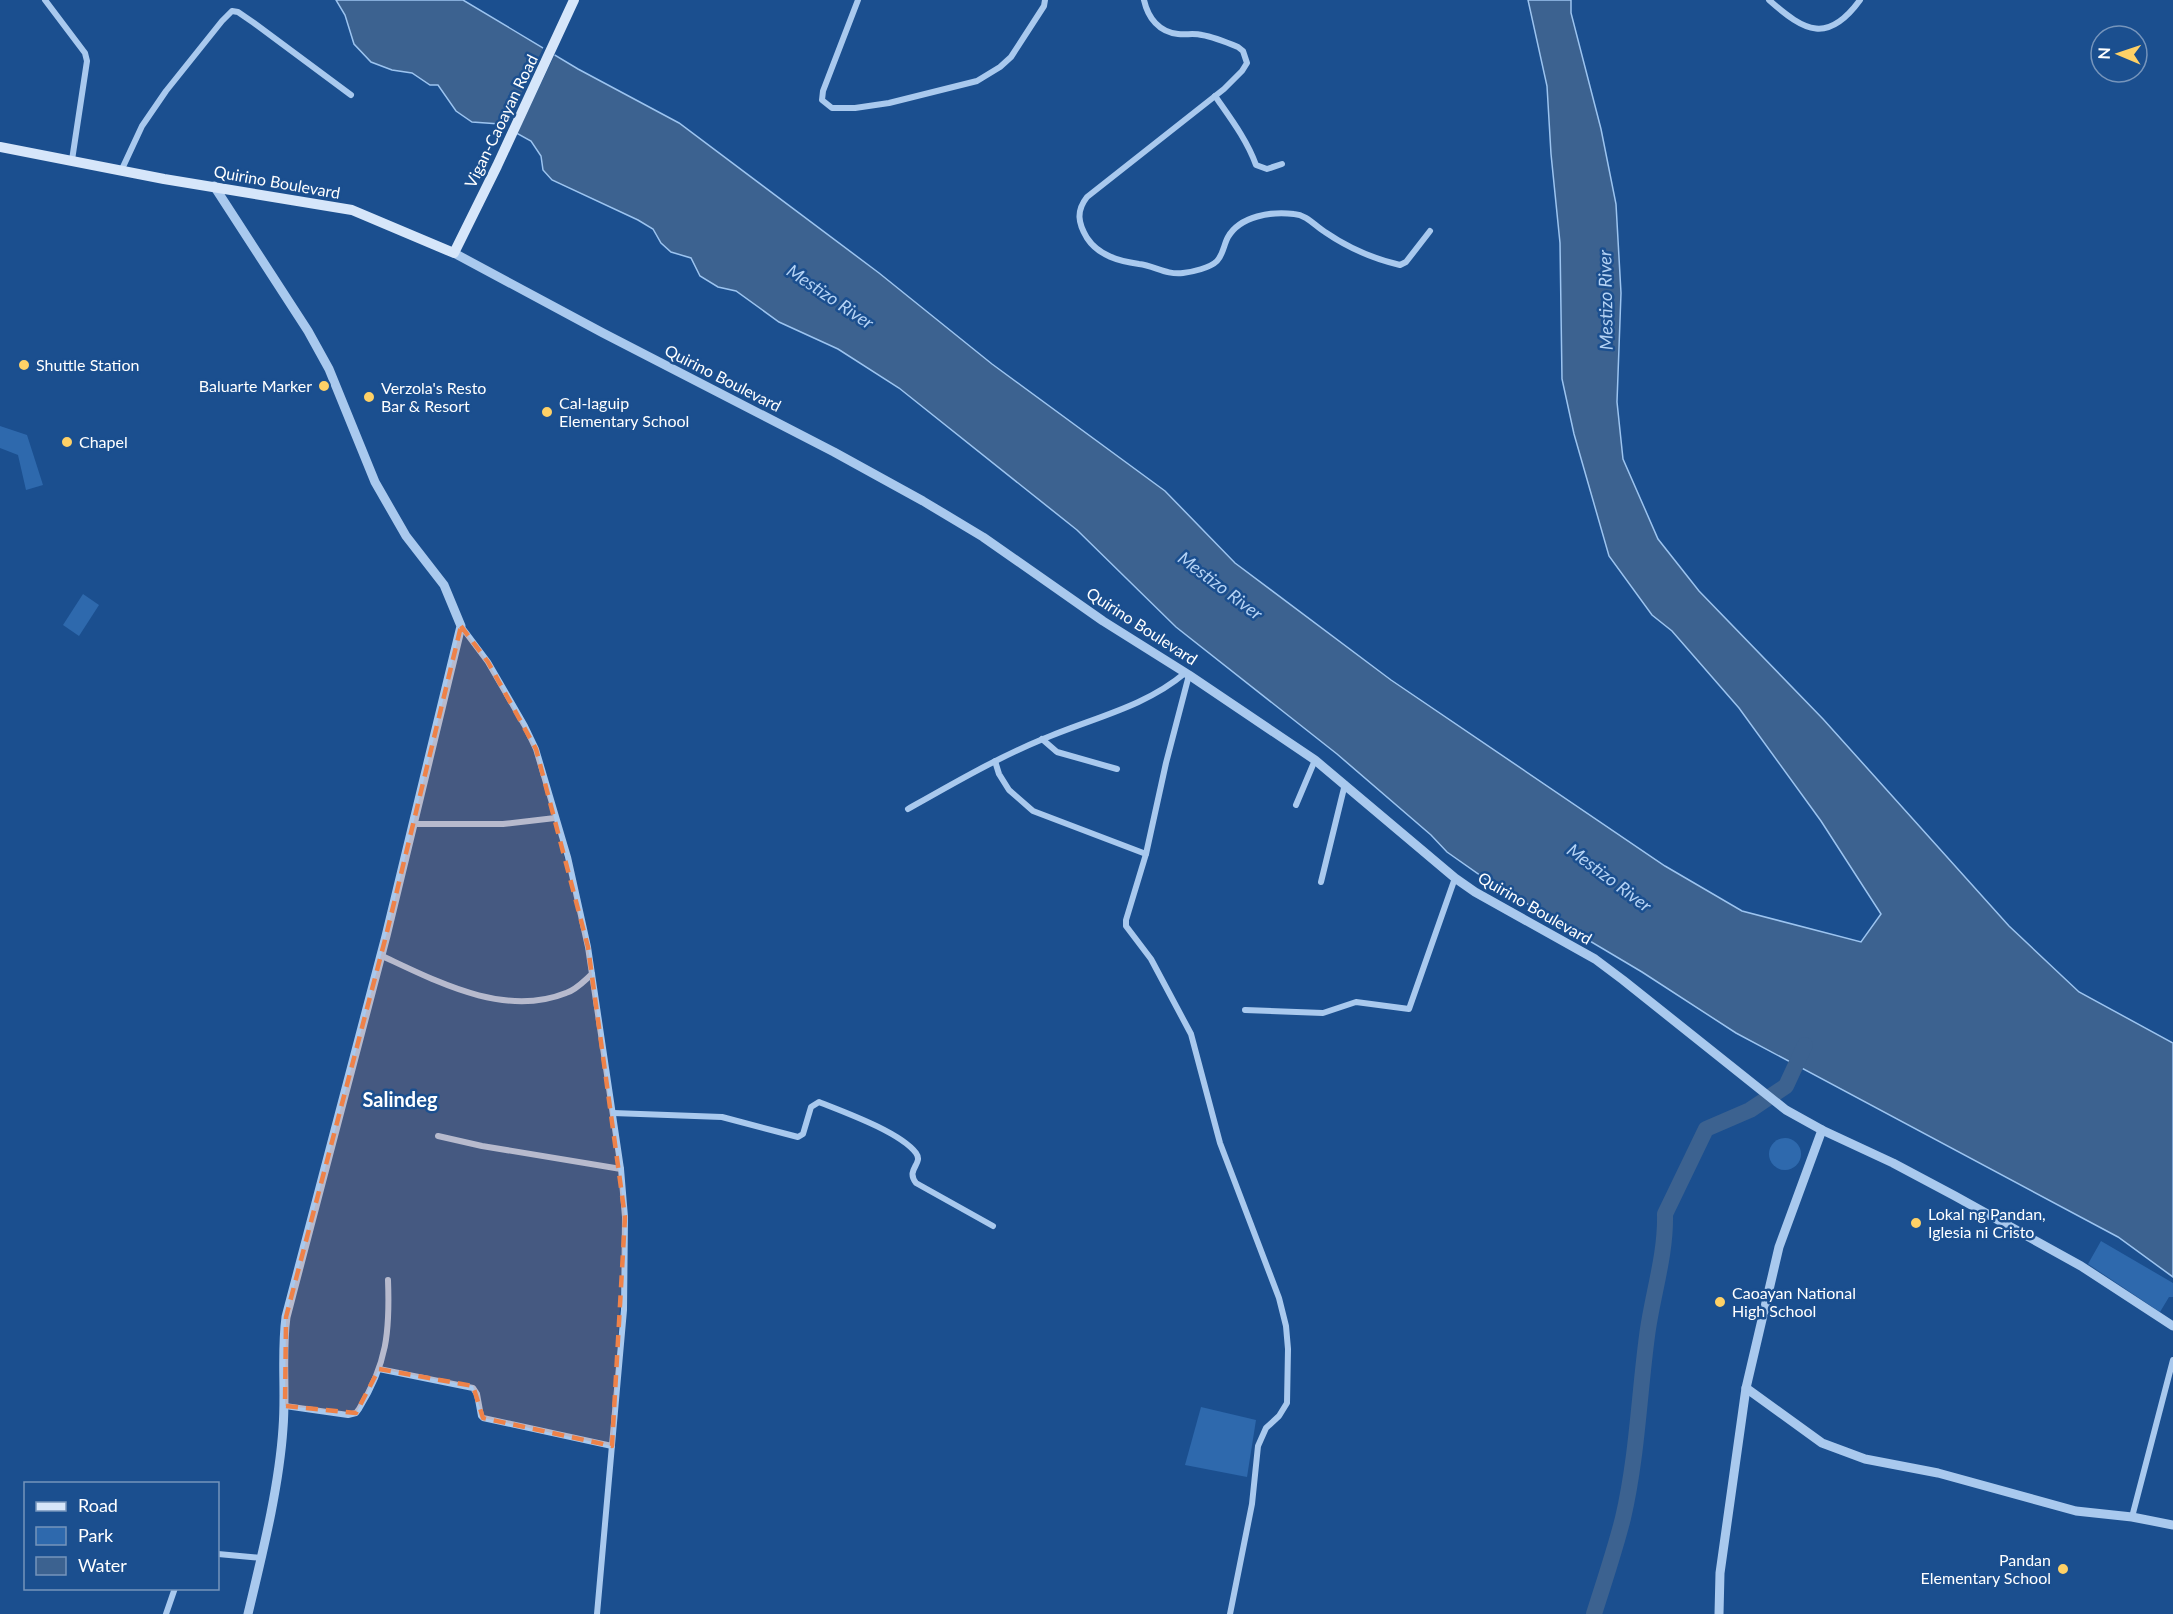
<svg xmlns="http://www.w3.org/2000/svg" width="2173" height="1614" font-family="Lato,sans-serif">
<rect width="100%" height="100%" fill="#1b4f8f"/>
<!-- green -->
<g fill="#2e69ad">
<polygon points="0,426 27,435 43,485 26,490 18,455 0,448"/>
<polygon points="83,594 99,605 79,636 63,625"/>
<circle cx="1785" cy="1154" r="16"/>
<polygon points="2101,1241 2173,1283 2173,1297 2169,1297 2160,1312 2088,1264"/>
<polygon points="1201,1407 1256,1420 1247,1477 1185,1465"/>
</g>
<!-- water -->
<polygon fill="#3c6290" stroke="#9cc4f0" stroke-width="1.5" points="336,0 463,0 578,69 679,123 879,273 992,364 1165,491 1235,563 1391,680 1665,866 1742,911 1861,942 1881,914 1821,821 1739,708 1672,631 1652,615 1609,556 1574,434 1562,379 1560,243 1551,154 1547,86 1528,0 1571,0 1571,13 1601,129 1616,204 1621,293 1617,402 1623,459 1658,539 1699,591 1823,719 2009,926 2079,992 2173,1043 2173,1277 2118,1237 1736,1033 1642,972 1487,880 1447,852 1431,835 1337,754 1176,627 1077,530 899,388 838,349 779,322 736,291 718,287 700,276 691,258 671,252 661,243 653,229 638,220 552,180 543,170 541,156 531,141 500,124 472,122 456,111 438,85 430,85 412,73 392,70 371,62 354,44 345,15"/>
<!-- pier -->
<polygon fill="#1b4f8f" points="544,46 556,52 516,136 504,130"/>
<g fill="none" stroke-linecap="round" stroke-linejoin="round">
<!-- river -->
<path stroke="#3c6290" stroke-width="16" d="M1594,1614C1604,1582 1615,1550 1623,1518C1637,1458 1639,1396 1647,1336C1652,1296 1666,1256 1665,1214L1706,1129L1750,1110L1786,1086L1805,1045"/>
<!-- minor -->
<g stroke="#a9c9ee" stroke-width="6">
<polyline points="45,0 85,53 87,61 72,160"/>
<polyline points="858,0 823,91 822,100 832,108 855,108 889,103 977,81 1000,67 1011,57 1044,6 1045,0"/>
<path d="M1144,0C1148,18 1159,32 1178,34C1186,35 1194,33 1202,35C1214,37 1226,42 1238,47L1243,51L1247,63L1242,71L1224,89L1087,197C1076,211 1078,223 1087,238C1099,256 1119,261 1139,264C1155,266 1166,275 1183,273C1192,272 1210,268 1217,261C1223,255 1224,244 1228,237C1240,216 1272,211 1294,214C1307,215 1315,226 1325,232C1347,247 1374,259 1400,265L1406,262L1430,231"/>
<path d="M1769,0C1805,32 1828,44 1860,0"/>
<path d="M1215,96C1231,119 1247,140 1256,165L1267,169L1282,164"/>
<polyline points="122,169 142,126 166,91 222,21 232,11 238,12 254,23 351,95"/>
<polyline points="461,626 488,662 525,726 536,749 568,857 588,947 621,1169 625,1217 624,1310 597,1614"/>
<polyline points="1189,675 1166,763 1146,854 1126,920 1126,926 1151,959 1191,1034 1220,1143 1279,1298 1286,1326 1288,1349 1287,1403 1279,1416 1266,1428 1258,1446 1252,1504 1230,1614"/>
<polyline points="1042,739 1057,752 1117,769"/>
<polyline points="995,761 999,774 1009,790 1033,811 1146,854"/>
<polyline points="1296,805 1315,760"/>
<path d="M908,809C952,784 997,758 1043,739C1092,718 1145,707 1185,673"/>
<polyline points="414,824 503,824 555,818"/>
<polyline points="1321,882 1345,784"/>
<path d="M380,955C436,981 504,1018 566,993C576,990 584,981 592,974"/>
<polyline points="1245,1010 1323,1013 1356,1002 1409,1009 1455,878"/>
<path d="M613,1113L722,1117L798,1137L803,1134L811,1107L819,1102C844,1112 900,1132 916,1153C924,1164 905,1169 916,1183L993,1226"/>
<polyline points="438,1136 482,1146 621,1169"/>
<polyline points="379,1369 473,1388 477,1394 481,1416 483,1418 612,1446"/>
<path d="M285,1406L348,1415L356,1413L359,1409C387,1364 390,1331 388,1280"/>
<polyline points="2132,1517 2173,1360"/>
<polyline points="218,1554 261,1558"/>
<polyline points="166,1614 175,1588"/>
</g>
<!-- tertiary -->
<g stroke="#a9c9ee" stroke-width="9">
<path d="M214,186L308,331L329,369L375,482L406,536L444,585L461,626L386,936L286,1317C281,1354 286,1391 283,1428C279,1488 262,1555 248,1614"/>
<polyline points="454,253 603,333 834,452 923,501 983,537 1103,621 1189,675 1315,760 1455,878 1475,892 1595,959 1623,980 1786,1110 1822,1130 1893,1163 1955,1196 2081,1266 2173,1326"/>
<polyline points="1746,1388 1822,1443 1865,1459 1938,1473 2076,1511 2132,1517 2173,1525"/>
<polyline points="1719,1614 1720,1573 1746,1388 1779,1247 1822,1130"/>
</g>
<!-- secondary -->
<polyline stroke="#d6e6fa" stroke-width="10" points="0,147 164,179 352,210 454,253 497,166 574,0"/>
</g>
<!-- marked area -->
<path fill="#ee8249" fill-opacity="0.2" stroke="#ee8249" stroke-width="4.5" stroke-dasharray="12 8" stroke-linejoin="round" d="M461,626L488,662L536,749L588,947L625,1217L612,1446L483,1418L473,1386L379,1369L356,1413L285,1406L286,1317L386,936Z"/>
<!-- markers -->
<g fill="#ffd166" stroke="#1b4f8f" stroke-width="2">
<circle cx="24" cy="365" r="6"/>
<circle cx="324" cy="386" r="6"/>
<circle cx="369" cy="397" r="6"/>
<circle cx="547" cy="412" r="6"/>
<circle cx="67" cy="442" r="6"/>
<circle cx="1916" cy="1223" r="6"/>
<circle cx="1720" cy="1302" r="6"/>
<circle cx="2063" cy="1569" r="6"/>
</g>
<g text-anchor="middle" stroke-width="5" stroke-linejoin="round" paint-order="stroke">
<!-- street labels -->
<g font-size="16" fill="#fff" stroke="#1b4f8f">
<text transform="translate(501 121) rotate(-64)" y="6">Vigan-Caoayan Road</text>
<text transform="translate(277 182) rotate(10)" y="6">Quirino Boulevard</text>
<text transform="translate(723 378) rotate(27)" y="6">Quirino Boulevard</text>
<text transform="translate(1142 626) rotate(33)" y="6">Quirino Boulevard</text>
<text transform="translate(1535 908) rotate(30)" y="6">Quirino Boulevard</text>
</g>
<!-- poi labels -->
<g font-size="16" fill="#fff" stroke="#1b4f8f" text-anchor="start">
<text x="36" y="371">Shuttle Station</text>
<text x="312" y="392" text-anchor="end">Baluarte Marker</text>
<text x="381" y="394">Verzola's Resto<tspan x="381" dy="18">Bar &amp; Resort</tspan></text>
<text x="559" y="409">Cal-laguip<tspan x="559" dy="18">Elementary School</tspan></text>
<text x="79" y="448">Chapel</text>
<text x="1928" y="1220">Lokal ng Pandan,<tspan x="1928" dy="18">Iglesia ni Cristo</tspan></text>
<text x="1732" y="1299">Caoayan National<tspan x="1732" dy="18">High School</tspan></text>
<text x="2051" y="1566" text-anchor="end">Pandan<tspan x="2051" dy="18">Elementary School</tspan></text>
</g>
<!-- water labels -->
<g font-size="18" font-style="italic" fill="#b5d3f5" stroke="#1b4f8f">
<text transform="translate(830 297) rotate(34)" y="6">Mestizo River</text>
<text transform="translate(1606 300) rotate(-91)" y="6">Mestizo River</text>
<text transform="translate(1220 586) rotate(37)" y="6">Mestizo River</text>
<text transform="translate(1609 878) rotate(37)" y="6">Mestizo River</text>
</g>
<!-- quarter labels -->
<g font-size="20" font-weight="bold" fill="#fff" stroke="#1b4f8f">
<text x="400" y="1107">Salindeg</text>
</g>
</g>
<!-- legend -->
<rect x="24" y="1482" width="195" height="108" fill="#1b4f8f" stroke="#7695bc" stroke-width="1.5"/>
<rect x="36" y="1502" width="30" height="9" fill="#d6e6fa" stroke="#7695bc" stroke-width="1.5"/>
<text x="78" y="1512" font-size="18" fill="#ffffff">Road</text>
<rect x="36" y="1527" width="30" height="18" fill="#2e69ad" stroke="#7695bc" stroke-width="1.5"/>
<text x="78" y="1542" font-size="18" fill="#ffffff">Park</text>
<rect x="36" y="1557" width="30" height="18" fill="#3c6290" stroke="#7695bc" stroke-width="1.5"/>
<text x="78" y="1572" font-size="18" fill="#ffffff">Water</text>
<!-- north arrow -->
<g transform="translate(2119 54) rotate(272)"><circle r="28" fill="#1b4f8f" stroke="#7695bc" stroke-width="1.5"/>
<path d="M0-4.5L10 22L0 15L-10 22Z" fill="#ffd166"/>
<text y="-9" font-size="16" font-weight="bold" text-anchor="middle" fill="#ffffff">N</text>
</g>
</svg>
